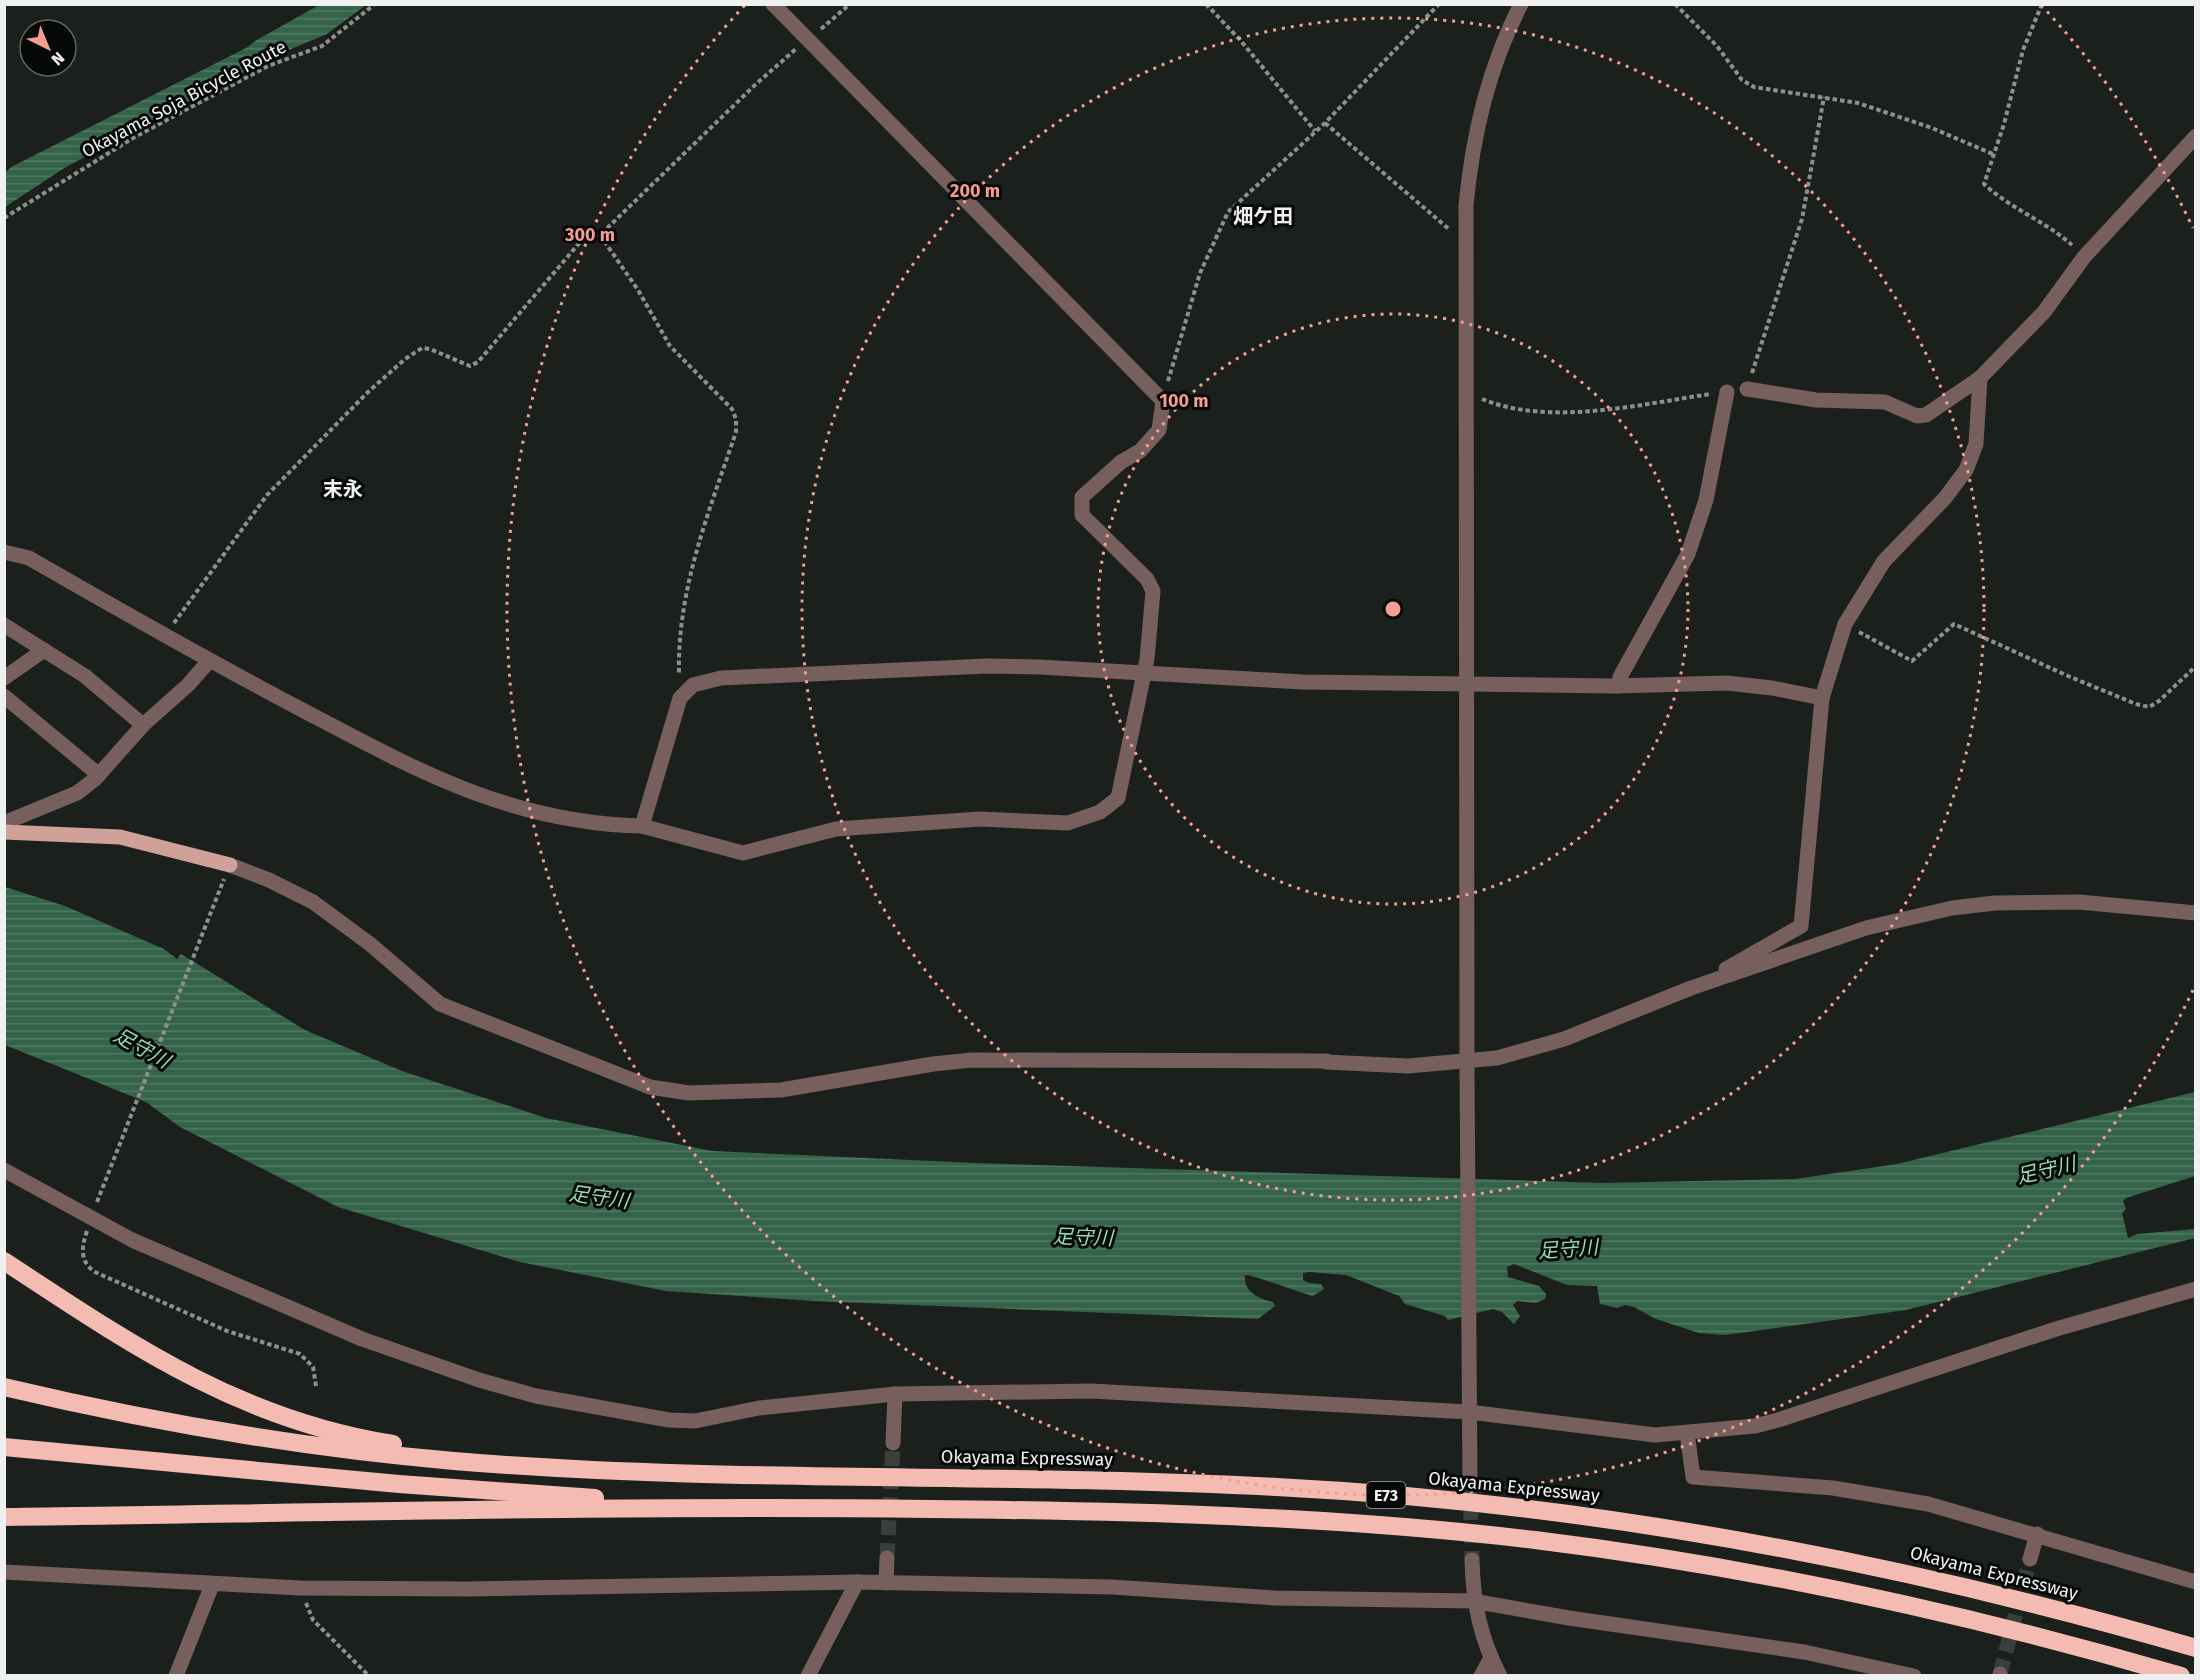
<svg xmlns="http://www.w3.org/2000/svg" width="2200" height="1680" font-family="'Fira Sans','Noto Sans JP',sans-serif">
<defs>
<pattern id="water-rules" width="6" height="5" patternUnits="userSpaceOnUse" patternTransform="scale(1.5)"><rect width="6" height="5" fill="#346349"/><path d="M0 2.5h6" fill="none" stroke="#527a64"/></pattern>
</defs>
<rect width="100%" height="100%" fill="#1b201d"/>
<!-- water -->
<g fill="url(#water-rules)">
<polygon points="319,5 366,5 327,34 272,57 66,167 5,207 5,173 11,167 248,47 255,41"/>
<path d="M5,887L65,906L164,949L177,959L181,954L305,1030L402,1071L546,1118L712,1151L976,1163L1602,1183L1795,1179L1897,1164L2195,1092V1176L2126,1198L2123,1201L2126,1209L2122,1213L2128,1238L2137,1234L2195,1229V1238L1906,1310L1725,1335L1699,1333L1656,1319L1634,1307L1625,1305L1617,1308L1600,1304L1597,1286L1567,1285L1514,1264L1507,1267L1508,1277L1539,1286L1546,1294L1545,1299L1536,1303L1517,1301L1513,1305L1520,1316L1514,1324L1502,1312L1493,1309L1448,1320L1445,1316L1405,1304L1399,1296L1346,1275L1309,1272L1303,1273V1280L1309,1283L1321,1284L1324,1289L1313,1296C1301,1293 1251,1274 1245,1275C1243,1292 1259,1299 1273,1302L1275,1306L1258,1319L815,1301L666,1291L520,1262L338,1207L180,1127L146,1102L5,1045Z"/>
</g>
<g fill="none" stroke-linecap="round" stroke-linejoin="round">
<!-- minor-tunnel -->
<g stroke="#3b3f3c" stroke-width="15" stroke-dasharray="15 8" stroke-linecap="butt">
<polyline points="1470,1482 1472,1560"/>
<polyline points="887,1558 893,1443"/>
<polyline points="2000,1674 2030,1559"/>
</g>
<!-- path -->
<g stroke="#8c908e" stroke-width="4" stroke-dasharray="4.5 3" stroke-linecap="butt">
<polyline points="1206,4 1241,41 1315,131"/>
<polyline points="1675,4 1717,46 1742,80 1754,87 1858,103 1932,128 1995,155"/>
<path d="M2042,4L2023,50L2004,124L1984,184C2011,209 2045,221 2072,245"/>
<polyline points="821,29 850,4"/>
<polyline points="1325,123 1450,230"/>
<polyline points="4,218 133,138 268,66 322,46 375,4"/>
<path d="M600,235L638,290L670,346L732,409L736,419V432C709,512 677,589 679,674"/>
<polyline points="1752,373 1802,219 1824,97"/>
<polyline points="1168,381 1200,273 1228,212 1325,123 1439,4"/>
<path d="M1482,399C1550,427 1640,404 1711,394"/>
<polyline points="174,623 267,495 368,392 405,359 422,348 430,349 470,366 478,362 581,241 589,235 600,235 756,84 796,49"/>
<polyline points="1859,632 1912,661 1954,624 2068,676 2136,704 2149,707 2159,701 2196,666"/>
<polyline points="97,1202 224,879"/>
<path d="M87,1231C81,1248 80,1262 95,1272L227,1331L300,1354L313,1367L316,1386"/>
<polyline points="306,1603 313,1620 369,1676"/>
</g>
<!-- minor -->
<g stroke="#765f5c" stroke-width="15">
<polyline points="1747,389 1816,400 1885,402 1917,416 1926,415 1980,378"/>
<path d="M4,552L29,558C121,611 213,663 306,712C418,771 512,823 642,826L680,698L693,685L721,678L987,666L1039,667L1303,682L1614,686L1727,683L1772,688L1822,698"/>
<polyline points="4,625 85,676 143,725"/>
<polyline points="4,678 44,650"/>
<polyline points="1619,686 1620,677 1688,554 1706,500 1727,392"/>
<polyline points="4,696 99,775"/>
<polyline points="4,823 77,793 95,779 143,725 188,685 209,661"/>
<polyline points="642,826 743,853 836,829 980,819 1068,823 1100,812 1118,798 1147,659 1153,591 1147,579 1082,515 1082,497 1121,462 1140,451 1159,430 1163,401 773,4"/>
<polyline points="230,865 269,880 313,902 370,944 440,1004 650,1087 689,1093 781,1090 933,1064 972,1060 1327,1061 1326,1062 1408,1066 1497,1058 1564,1039 1691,988 1866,928 1952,908 1995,903 2079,902 2196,913"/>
<polyline points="1726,969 1801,926 1822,698 1845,624 1884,561 1945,498 1966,470 1976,444 1980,378 2044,312 2084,257 2196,136"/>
<polyline points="4,1170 132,1240 362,1339 479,1380 536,1396 669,1420 695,1421 759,1408 895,1394 1091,1391 1469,1412 1655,1435 1755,1426 1778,1420 2056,1329 2196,1289"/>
<polyline points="1687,1433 1693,1477 1833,1488 1928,1504 2196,1582"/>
<polyline points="893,1443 895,1394"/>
<path d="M1470,1482L1467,1071L1466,205C1473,134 1488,69 1521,4"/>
<polyline points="2030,1559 2037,1534"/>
<path d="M1472,1560C1473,1602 1480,1638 1500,1676"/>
<polyline points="4,1572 300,1588 469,1589 857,1582 1112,1587 1275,1598 1473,1601 1569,1618 1804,1652 1914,1676"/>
<polyline points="886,1583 887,1558"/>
<polyline points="176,1676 212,1585"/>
<polyline points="808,1676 857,1582"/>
<polyline points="1481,1676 1491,1658"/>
<polyline points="2000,1676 2000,1674"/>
</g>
<!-- major -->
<polyline stroke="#cfa199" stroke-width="15" points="4,832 120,837 230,865"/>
<!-- highway -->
<g stroke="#f3bbb2" stroke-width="18">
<path d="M4,1261C130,1344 240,1420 393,1444"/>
<path d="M4,1387C152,1422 303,1448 454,1461C728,1484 1003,1472 1277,1487C1589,1503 1896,1561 2196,1648"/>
<polyline points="4,1447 399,1484 595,1498"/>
<path d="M4,1517C313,1513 621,1505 930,1509C1132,1511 1334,1516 1535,1540C1754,1567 1970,1614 2181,1676"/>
</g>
</g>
<!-- distance rings -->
<g fill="none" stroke="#f59d90" stroke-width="3" stroke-dasharray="3 6">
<circle cx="1393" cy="609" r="295"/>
<circle cx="1393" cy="609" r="591"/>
<path d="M2193 990A886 886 0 1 1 745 5M2041 5A886 886 0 0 1 2193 228"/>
</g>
<g text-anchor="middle" stroke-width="6" stroke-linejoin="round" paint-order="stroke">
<!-- shield labels -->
<rect fill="#070908" stroke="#a9abaa" stroke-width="1.5" x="1366.5" y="1482" width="39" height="26" rx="4.5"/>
<g font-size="16" font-weight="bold" fill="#eef1ef">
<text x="1386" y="1501">E73</text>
</g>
<!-- street labels -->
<g font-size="18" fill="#eef1ef" stroke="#070908">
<text transform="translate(184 99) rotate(-28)" y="6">Okayama Soja Bicycle Route</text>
<text transform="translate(1027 1458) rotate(1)" y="6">Okayama Expressway</text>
<text transform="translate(1514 1487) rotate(6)" y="6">Okayama Expressway</text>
<text transform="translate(1994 1573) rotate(14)" y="6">Okayama Expressway</text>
</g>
<!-- neighbourhood labels -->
<g font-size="20" font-weight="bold" fill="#eef1ef" stroke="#070908">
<text x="1263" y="223">畑ケ田</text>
<text x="343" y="496">末永</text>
</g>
<!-- water labels -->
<g font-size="20" font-style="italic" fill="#92ddb2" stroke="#070908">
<text transform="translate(142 1048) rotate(29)" y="7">足守川</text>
<text transform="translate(2046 1170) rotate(-13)" y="7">足守川</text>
<text transform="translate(599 1197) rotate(8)" y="7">足守川</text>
<text transform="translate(1083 1237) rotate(2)" y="7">足守川</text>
<text transform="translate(1568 1249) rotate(-4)" y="7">足守川</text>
</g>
</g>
<circle cx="1393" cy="609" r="9" fill="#f59d90" stroke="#070908" stroke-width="3"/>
<g font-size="18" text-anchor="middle" font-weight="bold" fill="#f59d90" stroke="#070908" stroke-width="6" stroke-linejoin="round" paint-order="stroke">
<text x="975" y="197">200 m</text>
<text x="590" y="241">300 m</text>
<text x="1184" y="407">100 m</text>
</g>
<!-- border -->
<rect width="2200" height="1680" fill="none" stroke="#eef1ef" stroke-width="12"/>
<!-- north arrow -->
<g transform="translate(48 48) rotate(137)"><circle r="28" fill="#070908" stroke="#636664" stroke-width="1.5"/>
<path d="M0-4.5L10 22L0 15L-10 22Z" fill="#f59d90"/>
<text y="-9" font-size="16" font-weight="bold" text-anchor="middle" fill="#eef1ef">N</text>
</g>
</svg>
